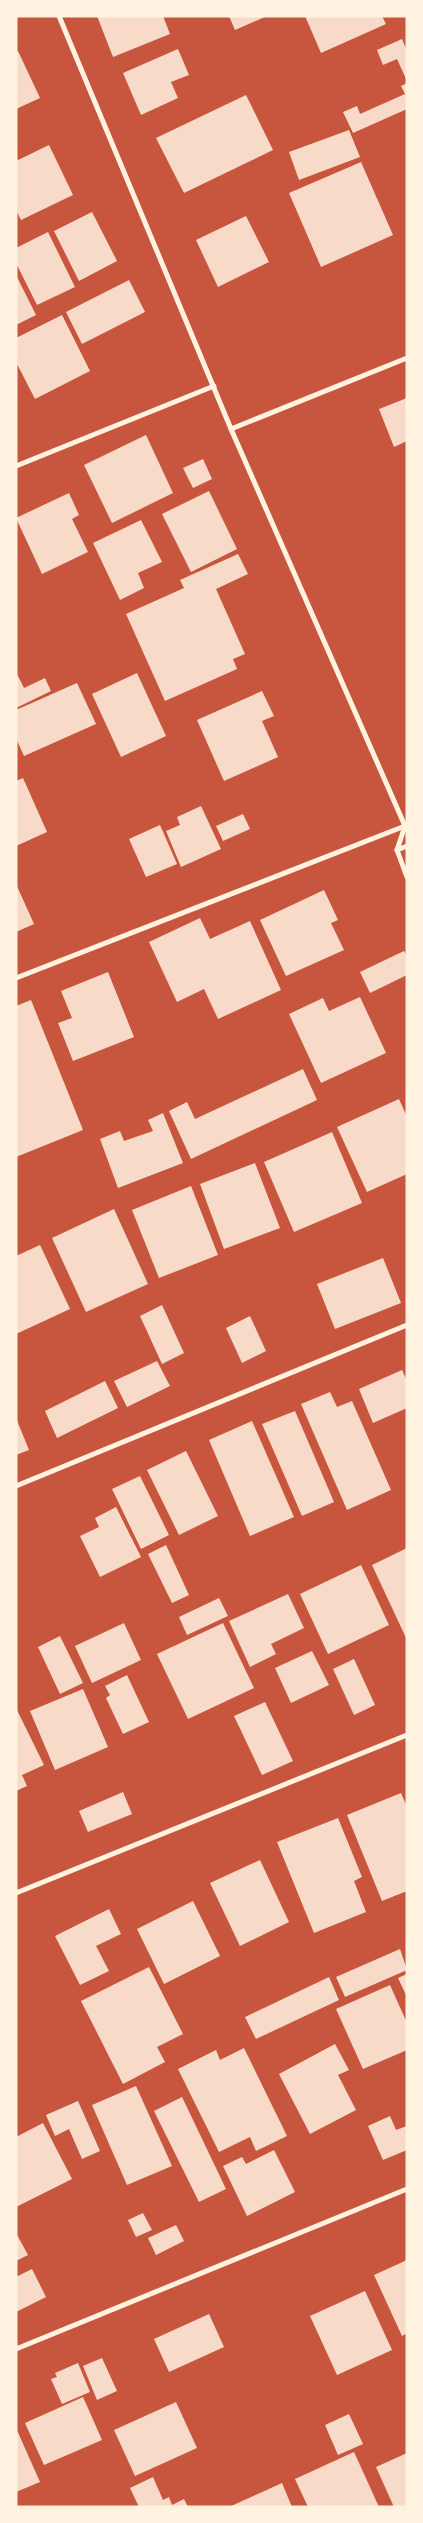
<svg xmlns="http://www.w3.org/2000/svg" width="423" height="2523" font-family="'PT Sans Narrow',sans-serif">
<rect width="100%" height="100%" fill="#c8553d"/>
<!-- building -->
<g fill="#f7dbc8">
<polygon points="97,16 163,16 170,34 113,57"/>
<polygon points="229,16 267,16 235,30"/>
<polygon points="305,16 382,16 386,24 321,53"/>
<polygon points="402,39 407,51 407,81 397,59 383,65 377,50"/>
<polygon points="178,49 189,75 171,82 178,98 141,115 123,73"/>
<polygon points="18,51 40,98 16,109 16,52"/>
<polygon points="407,83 407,109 353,133 343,112 357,106 360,114 405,94 401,86"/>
<polygon points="246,95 273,150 184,193 156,138"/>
<polygon points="349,130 360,157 299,180 289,152"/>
<polygon points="49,145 73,195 21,220 16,210 16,161"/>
<polygon points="361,162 393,235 321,267 289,193"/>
<polygon points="92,212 117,261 79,281 54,231"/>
<polygon points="246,216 269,262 218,287 196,240"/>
<polygon points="48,232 75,287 37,305 16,263 16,248"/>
<polygon points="16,275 36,315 16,325"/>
<polygon points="129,280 145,312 82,344 66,312"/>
<polygon points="62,315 90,371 35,399 16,362 16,338"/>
<polygon points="407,398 407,441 394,447 379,409"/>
<polygon points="146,435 173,493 112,523 84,465"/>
<polygon points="203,459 212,479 193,488 183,468"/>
<polygon points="209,491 237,549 191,572 162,514"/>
<polygon points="69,493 79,515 72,519 88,552 42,574 16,518"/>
<polygon points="141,520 162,562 138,573 144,588 120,600 93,543"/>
<polygon points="238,554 248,574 216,589 245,654 233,659 237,669 165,701 126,614 184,588 180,580"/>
<polygon points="16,672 24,688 45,678 51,691 16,708"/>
<polygon points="137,673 166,736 121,757 92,694"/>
<polygon points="77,683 96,724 24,756 16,738 16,710"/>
<polygon points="262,691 274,716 262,721 278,757 224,781 197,720"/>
<polygon points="23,778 47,832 16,846 16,781"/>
<polygon points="201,806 221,849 181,867 166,831 180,825 177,817"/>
<polygon points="243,814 250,829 223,841 216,826"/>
<polygon points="160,825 177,864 146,877 129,839"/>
<polygon points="16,884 34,924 16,932"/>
<polygon points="324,890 338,920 331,923 344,950 286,976 260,920"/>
<polygon points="200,918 210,939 250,921 281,990 218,1019 204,989 177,1002 149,942"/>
<polygon points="404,951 407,956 407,975 370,993 360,972"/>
<polygon points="108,972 134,1037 73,1061 58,1023 72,1018 61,991"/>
<polygon points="360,997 386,1053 321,1083 289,1014 323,998 329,1011"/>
<polygon points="31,1000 83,1130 16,1157 16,1006"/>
<polygon points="303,1069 317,1100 191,1159 169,1111 187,1102 195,1119"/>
<polygon points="399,1099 407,1117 407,1174 367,1192 337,1127"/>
<polygon points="163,1113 183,1163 118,1188 100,1139 120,1131 124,1141 153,1131 148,1120"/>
<polygon points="332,1132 362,1203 294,1232 264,1162"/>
<polygon points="255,1163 280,1228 224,1249 200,1184"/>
<polygon points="191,1186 218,1255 159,1278 132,1210"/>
<polygon points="114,1209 148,1284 86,1312 52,1238"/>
<polygon points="40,1245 70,1309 16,1334 16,1256"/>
<polygon points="383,1258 401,1303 335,1329 317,1284"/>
<polygon points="162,1305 184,1353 162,1364 140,1316"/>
<polygon points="250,1316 266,1351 242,1363 226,1328"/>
<polygon points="157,1361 170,1386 127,1407 114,1381"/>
<polygon points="402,1370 407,1381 407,1408 373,1423 359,1389"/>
<polygon points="105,1381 118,1408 57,1438 45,1411"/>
<polygon points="330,1392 337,1407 352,1401 391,1490 347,1510 301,1404"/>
<polygon points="295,1411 334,1502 302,1516 262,1424"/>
<polygon points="16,1418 29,1450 16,1455"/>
<polygon points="252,1421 294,1517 250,1536 209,1440"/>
<polygon points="186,1451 218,1516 179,1535 147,1470"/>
<polygon points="140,1476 169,1535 141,1549 112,1489"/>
<polygon points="116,1507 141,1557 100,1577 80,1536 99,1527 95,1518"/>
<polygon points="166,1545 189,1595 172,1603 148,1554"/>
<polygon points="407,1548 407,1640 372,1565"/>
<polygon points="361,1565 389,1625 328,1654 300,1594"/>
<polygon points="288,1594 304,1628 271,1644 276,1654 250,1667 229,1621"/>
<polygon points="219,1598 228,1616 187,1635 179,1617"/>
<polygon points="124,1623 141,1660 92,1683 75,1646"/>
<polygon points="223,1623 254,1688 188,1719 157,1654"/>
<polygon points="60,1636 83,1683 60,1694 38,1647"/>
<polygon points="312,1651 329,1685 291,1703 275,1668"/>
<polygon points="354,1659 375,1705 354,1715 333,1669"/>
<polygon points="127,1675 149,1722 123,1734 106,1698 110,1695 105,1686"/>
<polygon points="83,1689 108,1747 55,1770 30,1711"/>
<polygon points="265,1702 293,1761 262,1775 234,1716"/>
<polygon points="16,1708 44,1765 22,1775 27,1786 16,1791"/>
<polygon points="123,1792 132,1814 88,1832 79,1811"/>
<polygon points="401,1793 407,1807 407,1891 382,1901 347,1815"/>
<polygon points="338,1818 362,1877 354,1881 366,1912 314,1933 277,1842"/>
<polygon points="260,1860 289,1922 240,1946 210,1883"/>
<polygon points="193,1901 220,1956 164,1984 137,1929"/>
<polygon points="109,1909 121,1934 96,1946 109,1971 80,1985 55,1936"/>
<polygon points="400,1949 407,1970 345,1997 336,1977"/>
<polygon points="149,1967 183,2034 157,2047 165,2062 123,2084 81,2001"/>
<polygon points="407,1974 407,1997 398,1978"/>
<polygon points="329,1977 339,2000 256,2039 245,2017"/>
<polygon points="390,1985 407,2023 407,2050 363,2069 336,2009"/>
<polygon points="335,2044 349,2070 338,2075 356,2110 310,2134 279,2074"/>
<polygon points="244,2048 287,2136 256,2151 250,2137 219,2152 178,2069 216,2050 220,2060"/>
<polygon points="136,2086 172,2166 127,2185 92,2105"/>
<polygon points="182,2097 226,2189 199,2202 154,2111"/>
<polygon points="78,2101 100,2151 82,2159 69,2129 55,2136 46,2115"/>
<polygon points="390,2116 396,2130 407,2126 407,2150 383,2160 368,2126"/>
<polygon points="43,2123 72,2179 16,2207 16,2137"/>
<polygon points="274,2150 295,2192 247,2216 223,2166 242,2157 246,2164"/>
<polygon points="143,2213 152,2230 136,2237 128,2220"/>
<polygon points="176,2225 184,2241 156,2255 148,2238"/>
<polygon points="16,2233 28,2255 16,2261"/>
<polygon points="407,2260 407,2333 402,2336 374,2275"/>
<polygon points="32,2269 46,2297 16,2312 16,2277"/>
<polygon points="365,2291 392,2350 337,2375 310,2316"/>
<polygon points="209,2314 224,2347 169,2372 154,2339"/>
<polygon points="102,2358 117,2391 97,2400 83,2366"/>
<polygon points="78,2363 90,2392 62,2404 51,2379 57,2377 55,2373"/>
<polygon points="83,2397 102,2440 44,2465 25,2423"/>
<polygon points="176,2402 197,2448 135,2476 114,2430"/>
<polygon points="349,2414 363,2444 338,2455 325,2425"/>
<polygon points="16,2428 40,2482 16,2492"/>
<polygon points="354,2452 379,2507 308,2507 295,2479"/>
<polygon points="407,2453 407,2507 394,2507 376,2467"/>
<polygon points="153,2477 163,2500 169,2497 172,2505 184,2499 188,2507 139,2507 130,2488"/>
<polygon points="282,2483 292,2507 229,2507"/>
</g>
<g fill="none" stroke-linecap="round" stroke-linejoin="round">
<!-- minor -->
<g stroke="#fff3e0" stroke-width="5">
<polyline points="59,16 231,429 405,826 397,850 407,877"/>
<polyline points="231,429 407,358"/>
<polyline points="16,466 214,386"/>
<polyline points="397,850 407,846"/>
<polyline points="16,978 405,826"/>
<polyline points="16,1486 407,1325"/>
<polyline points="16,1893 407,1735"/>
<polyline points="16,2349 407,2189"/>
</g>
</g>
<!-- border -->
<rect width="423" height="2523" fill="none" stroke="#fff3e0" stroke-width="35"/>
</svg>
